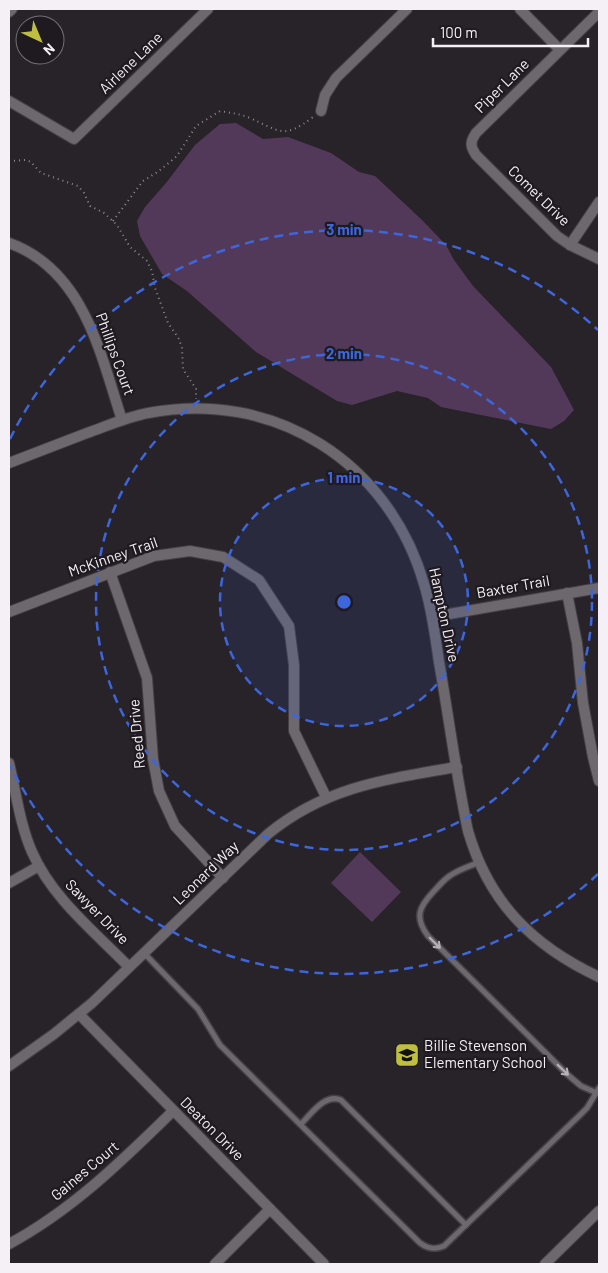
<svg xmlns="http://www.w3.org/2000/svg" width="608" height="1273" font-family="Barlow,sans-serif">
<rect width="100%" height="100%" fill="#282329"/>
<!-- green -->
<g fill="#533959">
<polygon points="236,123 263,139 288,137 331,153 359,172 375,176 422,220 446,245 454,260 473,286 551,367 574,410 564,421 551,429 441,407 428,398 397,391 352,405 337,401 256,352 187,291 162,274 140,236 137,221 145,207 166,183 195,145 220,124"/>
<polygon points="360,852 401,892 372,922 331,883"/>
</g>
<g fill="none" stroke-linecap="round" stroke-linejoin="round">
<defs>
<g id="service">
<path d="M480,862C470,866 460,869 451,875C444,879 439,886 434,891C419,907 414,917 428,936L568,1075L581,1086L597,1093"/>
<path d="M144,953L198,1009L220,1045L420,1243C428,1249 435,1250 444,1246L581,1114L587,1108L599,1088"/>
<path d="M301,1124C311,1114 325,1093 341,1100L466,1225"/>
</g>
<g id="minor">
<polyline points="520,9 560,50"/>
<polyline points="9,12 12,9"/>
<path d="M599,12L476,133C470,142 470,146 476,155L557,236L570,245L599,259"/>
<polyline points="9,101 74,139 208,9"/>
<polyline points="321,111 325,95 336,78 407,9"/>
<path d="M9,243C84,270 100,353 122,420"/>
<polyline points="570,245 599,202"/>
<path d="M9,463C35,453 61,443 87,433C107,426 127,417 148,413C274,389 389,462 424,584C432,609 435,636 439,662C449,718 456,775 468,831C489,903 533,946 599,977"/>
<polyline points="110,572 147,678 153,759 159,791 175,826 223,878"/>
<polyline points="567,593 577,643 583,703 593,757 599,781"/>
<polyline points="9,612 154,556 190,551 223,557 259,580 289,626 294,665 294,731 326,797"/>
<polyline points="432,617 599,588"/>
<path d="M9,763C16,792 20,825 32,852C52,898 95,932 129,967"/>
<polyline points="9,883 39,866"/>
<polyline points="79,1014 324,1264"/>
<path d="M9,1066L54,1034L92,1003L268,834C325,787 386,779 457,767"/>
<path d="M9,1244C72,1210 122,1161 173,1111"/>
<polyline points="215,1264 270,1209"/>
<polyline points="545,1264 599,1211"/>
</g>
</defs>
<!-- service casing -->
<use href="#service" stroke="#433f44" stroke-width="8"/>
<!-- minor casing -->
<use href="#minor" stroke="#433f44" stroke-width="12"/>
<!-- path -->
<g stroke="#8e8a8f" stroke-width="2" stroke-dasharray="1 4" stroke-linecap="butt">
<polyline points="9,161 26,160 31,162 41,173 78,186 84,193 90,206 104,213 117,225 130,247 147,261 152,271 155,288 168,323 179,339 182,348 183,369 196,389 196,399"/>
<path d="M113,221L143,181L159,171L177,156L196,126L220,111C231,113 241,114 250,118C280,131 283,140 313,117"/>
</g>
<!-- service -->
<use href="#service" stroke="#6d676e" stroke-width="5"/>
<!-- minor -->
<use href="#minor" stroke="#6d676e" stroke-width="10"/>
</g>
<!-- one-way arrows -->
<defs><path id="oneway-shaft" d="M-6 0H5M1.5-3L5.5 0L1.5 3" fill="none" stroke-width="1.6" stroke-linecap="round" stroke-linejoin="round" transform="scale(1.25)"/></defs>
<g stroke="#b7b2b8">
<use href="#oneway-shaft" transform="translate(435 943) rotate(45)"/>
<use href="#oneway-shaft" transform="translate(563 1070) rotate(44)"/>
</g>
<!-- distance rings -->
<circle cx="344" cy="602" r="124" fill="#3d66dc" fill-opacity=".12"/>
<g fill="none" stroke="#3d66dc" stroke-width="2.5" stroke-dasharray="9 6">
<circle cx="344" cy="602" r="124"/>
<circle cx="344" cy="602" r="248"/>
<path d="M598 874A372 372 0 0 1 10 765M10 439A372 372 0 0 1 598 330"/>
</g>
<!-- icons -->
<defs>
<symbol id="school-square" viewBox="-11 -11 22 22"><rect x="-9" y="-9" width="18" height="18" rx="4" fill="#bebf42" stroke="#1f1a20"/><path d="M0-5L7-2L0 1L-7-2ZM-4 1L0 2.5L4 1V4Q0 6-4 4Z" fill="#111"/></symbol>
</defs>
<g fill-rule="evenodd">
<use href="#school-square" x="393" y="1041" width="28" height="28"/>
</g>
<g text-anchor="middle" stroke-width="4.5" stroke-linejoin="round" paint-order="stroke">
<!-- street labels -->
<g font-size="15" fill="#f4f0f5" stroke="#1f1a20">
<text transform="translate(131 63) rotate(-44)" y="5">Airlene Lane</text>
<text transform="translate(502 86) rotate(-45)" y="5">Piper Lane</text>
<text transform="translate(539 196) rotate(44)" y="5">Comet Drive</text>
<text transform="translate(115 354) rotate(70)" y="5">Phillips Court</text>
<text transform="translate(113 557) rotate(-19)" y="5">McKinney Trail</text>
<text transform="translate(513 587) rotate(-10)" y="5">Baxter Trail</text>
<text transform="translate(444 615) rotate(78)" y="5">Hampton Drive</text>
<text transform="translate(137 734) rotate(-95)" y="5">Reed Drive</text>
<text transform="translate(206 873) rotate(-44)" y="5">Leonard Way</text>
<text transform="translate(97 912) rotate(46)" y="5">Sawyer Drive</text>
<text transform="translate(212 1129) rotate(45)" y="5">Deaton Drive</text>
<text transform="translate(85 1171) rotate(-40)" y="5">Gaines Court</text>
</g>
<!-- poi labels -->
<g font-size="15" fill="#f4f0f5" stroke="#1f1a20" text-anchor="start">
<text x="424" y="1051">Billie Stevenson<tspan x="424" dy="17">Elementary School</tspan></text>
</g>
</g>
<circle cx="344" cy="602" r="8" fill="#3d66dc" stroke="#1f1a20" stroke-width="2.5"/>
<g font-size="15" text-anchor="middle" font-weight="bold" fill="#3d66dc" stroke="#1f1a20" stroke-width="4.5" stroke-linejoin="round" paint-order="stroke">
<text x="344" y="235">3 min</text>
<text x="344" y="359">2 min</text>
<text x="344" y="483">1 min</text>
</g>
<!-- border -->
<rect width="608" height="1273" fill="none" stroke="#f4f0f5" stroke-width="20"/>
<!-- north arrow -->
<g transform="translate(40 40) rotate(136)"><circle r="24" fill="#1f1a20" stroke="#747075"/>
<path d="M0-4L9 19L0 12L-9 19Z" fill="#bebf42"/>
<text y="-8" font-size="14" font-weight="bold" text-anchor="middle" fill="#f4f0f5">N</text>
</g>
<!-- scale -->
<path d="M433 38v8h155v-8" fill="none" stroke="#f4f0f5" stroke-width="2.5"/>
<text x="440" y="38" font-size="15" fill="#f4f0f5" stroke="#1f1a20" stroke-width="4" paint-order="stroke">100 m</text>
</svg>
